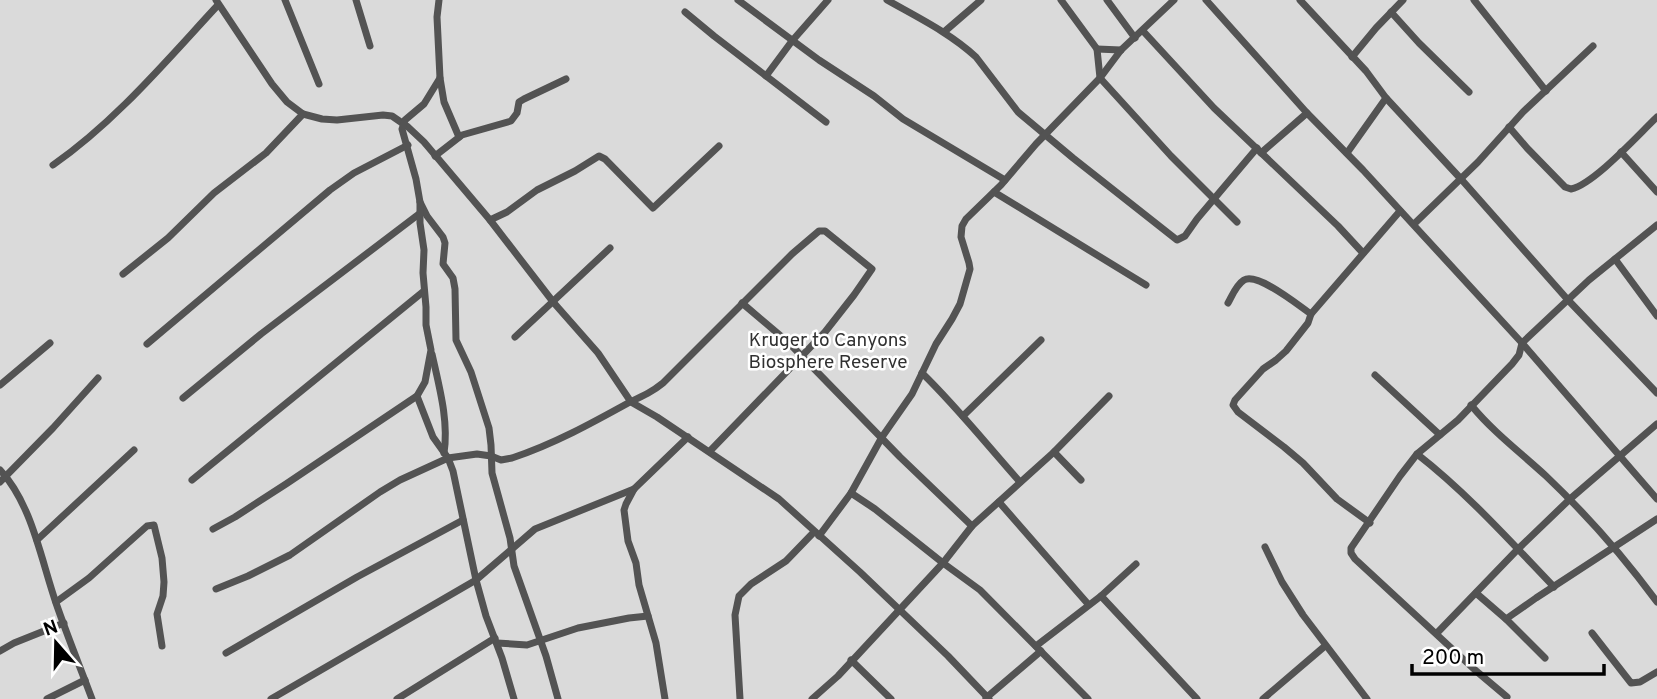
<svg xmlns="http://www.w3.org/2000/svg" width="1657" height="699" font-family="Overpass,sans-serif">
<rect width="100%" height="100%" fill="#fff"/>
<!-- green -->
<rect fill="#dadada" x="0" y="0" width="1657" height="699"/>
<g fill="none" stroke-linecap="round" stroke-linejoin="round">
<!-- street -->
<g stroke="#535353" stroke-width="7">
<polyline points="216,0 272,84 287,102 303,114 322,119 337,120 383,115 392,116 408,127 424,142 490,220 554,303 598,353 631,402 657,417 779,499 860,572 948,656 989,699"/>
<polyline points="285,0 319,84"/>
<polyline points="356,0 370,46"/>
<polyline points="738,0 819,60 874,96 903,119 1005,180"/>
<path d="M887,0C917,17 950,33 976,57L1018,112L1073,158L1177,240L1185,236L1197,219L1257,148"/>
<polyline points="1061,0 1097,49 1100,78 1171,156 1237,222"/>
<polyline points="1107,0 1135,38"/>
<polyline points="1206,0 1307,113 1363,170 1522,343 1657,499"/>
<polyline points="1300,0 1366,71 1386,98 1461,179 1568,300 1657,393"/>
<polyline points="1474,0 1546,91"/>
<polyline points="685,12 714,36 826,122"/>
<polyline points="1391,12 1419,43 1469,92"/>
<polyline points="1143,31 1214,108 1338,226 1363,253"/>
<polyline points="944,32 981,0"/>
<polyline points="1097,49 1121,50"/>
<polyline points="1352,57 1376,28 1403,0"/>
<polyline points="766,76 792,41 828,0"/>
<polyline points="440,78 444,102 459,137"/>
<path d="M1509,127L1527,148L1565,187L1571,189C1594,184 1638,135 1657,117"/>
<polyline points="1621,152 1657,192"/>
<polyline points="1261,153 1307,113"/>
<polyline points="1347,153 1386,98"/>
<polyline points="435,156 462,135 511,121 517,113 519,102 524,99 566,79"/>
<path d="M53,165C116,121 166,61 218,5"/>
<polyline points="994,192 1146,285"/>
<polyline points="420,202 427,216 443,237 445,243 443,264 453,278 455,289 456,340 471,372 489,428 491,445 492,473 510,538 514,566 546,656 558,699"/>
<polyline points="490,220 507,212 537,190 575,171 599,156 605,159 653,208 719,146"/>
<polyline points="1414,224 1478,162 1523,112 1593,46"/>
<polyline points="1615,259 1657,316"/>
<polyline points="123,274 168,238 214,193 266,153 303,114"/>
<polyline points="742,303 789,343 900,457 972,526"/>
<path d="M1228,303C1232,296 1236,285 1244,280C1258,272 1299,306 1311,314"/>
<polyline points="515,337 610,248"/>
<polyline points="147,344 330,190 354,173 408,145"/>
<path d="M432,354C439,386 449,421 444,453"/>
<path d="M922,373C957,407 987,445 1020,482"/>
<polyline points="1375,375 1440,435"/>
<polyline points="0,385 50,343"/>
<polyline points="417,396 433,437 448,458 453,471 476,580 486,616 502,658 514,699"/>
<polyline points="183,398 261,334 419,214"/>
<path d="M1471,405C1493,432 1521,453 1546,476C1587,515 1624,557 1657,602"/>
<polyline points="963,416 1041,340"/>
<polyline points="1054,452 1081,480"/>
<path d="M1417,454C1467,493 1510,541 1554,587"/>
<path d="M0,470C32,504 41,560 56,603C67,635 80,667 92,699"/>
<polyline points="192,480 424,291"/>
<polyline points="0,482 53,428 98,378"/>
<polyline points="851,493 875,509 943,563 980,590 1088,699"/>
<polyline points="999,502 1088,604"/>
<polyline points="1370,523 1337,499 1303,463 1284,447 1238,412 1233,405 1235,400 1263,369 1276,360 1286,351 1308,323 1311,314 1400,211"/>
<polyline points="213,529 235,517 286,484 417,396 425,382 431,350 426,325 426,307 423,273 424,250 420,223 420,202 416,179 402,129 405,120 424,104 440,78 437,17 439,0"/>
<polyline points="819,536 851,493 882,437 912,394 936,344 952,319 960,304 970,269 969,263 961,237 962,226 966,219 1001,185 1036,144 1100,78 1121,50 1174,0"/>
<polyline points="37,540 134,450"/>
<polyline points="1265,547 1282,582 1303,615 1367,699"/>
<path d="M216,589L248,576L290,555L380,492L400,480L448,458L477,454L491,456L501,460L512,458C554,444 592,423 630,402C643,396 652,392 663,383L792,254L819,231H825L872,269L854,295L825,332L710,451"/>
<polyline points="1476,593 1506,619 1545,658"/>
<polyline points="1101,596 1197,699"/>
<polyline points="56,602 89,578 147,526 154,525 162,558 164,582 163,596 157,614 162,646"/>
<polyline points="1506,619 1536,598 1657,519"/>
<polyline points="1437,633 1518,549 1570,499 1657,424"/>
<polyline points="1592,633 1631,683 1640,682 1657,672"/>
<polyline points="497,643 527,645 578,628 629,618 648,616"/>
<polyline points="1036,646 1101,596 1136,564"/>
<polyline points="0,651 14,643 64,623"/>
<polyline points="226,653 357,577 463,520"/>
<polyline points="851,660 891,699"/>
<polyline points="1507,697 1475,670 1355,559 1351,553 1351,548 1400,476 1417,454 1458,420 1512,364 1519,355 1522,343 1589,280 1657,225"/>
<polyline points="986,698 1041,651"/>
<polyline points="47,699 85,680"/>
<polyline points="271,699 476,580 535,529 634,489"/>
<polyline points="397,699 495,638"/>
<polyline points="665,699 656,643 639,585 636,563 628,541 624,510 626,504 634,489 688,437"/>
<polyline points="740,699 735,615 739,596 751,584 786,561 814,532"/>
<polyline points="812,699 838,676 943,563 972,526 1054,452 1109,396"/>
<polyline points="1263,699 1325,646"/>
</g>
</g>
<g text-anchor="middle" stroke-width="5" stroke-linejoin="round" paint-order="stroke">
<!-- park labels -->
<g font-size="19" fill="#313131" stroke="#fff">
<text x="828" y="346">Kruger to Canyons<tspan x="828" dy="22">Biosphere Reserve</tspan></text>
</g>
</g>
<!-- north arrow -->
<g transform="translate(56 643) rotate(340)" stroke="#ffffff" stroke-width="5" paint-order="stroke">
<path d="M0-5L12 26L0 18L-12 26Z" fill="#000000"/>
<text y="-10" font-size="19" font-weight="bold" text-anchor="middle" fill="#000000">N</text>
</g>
<!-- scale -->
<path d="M1412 664v10h192v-10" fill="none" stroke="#000000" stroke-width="3.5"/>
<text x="1422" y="664" font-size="21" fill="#000000" stroke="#ffffff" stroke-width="5" paint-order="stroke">200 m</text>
</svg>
